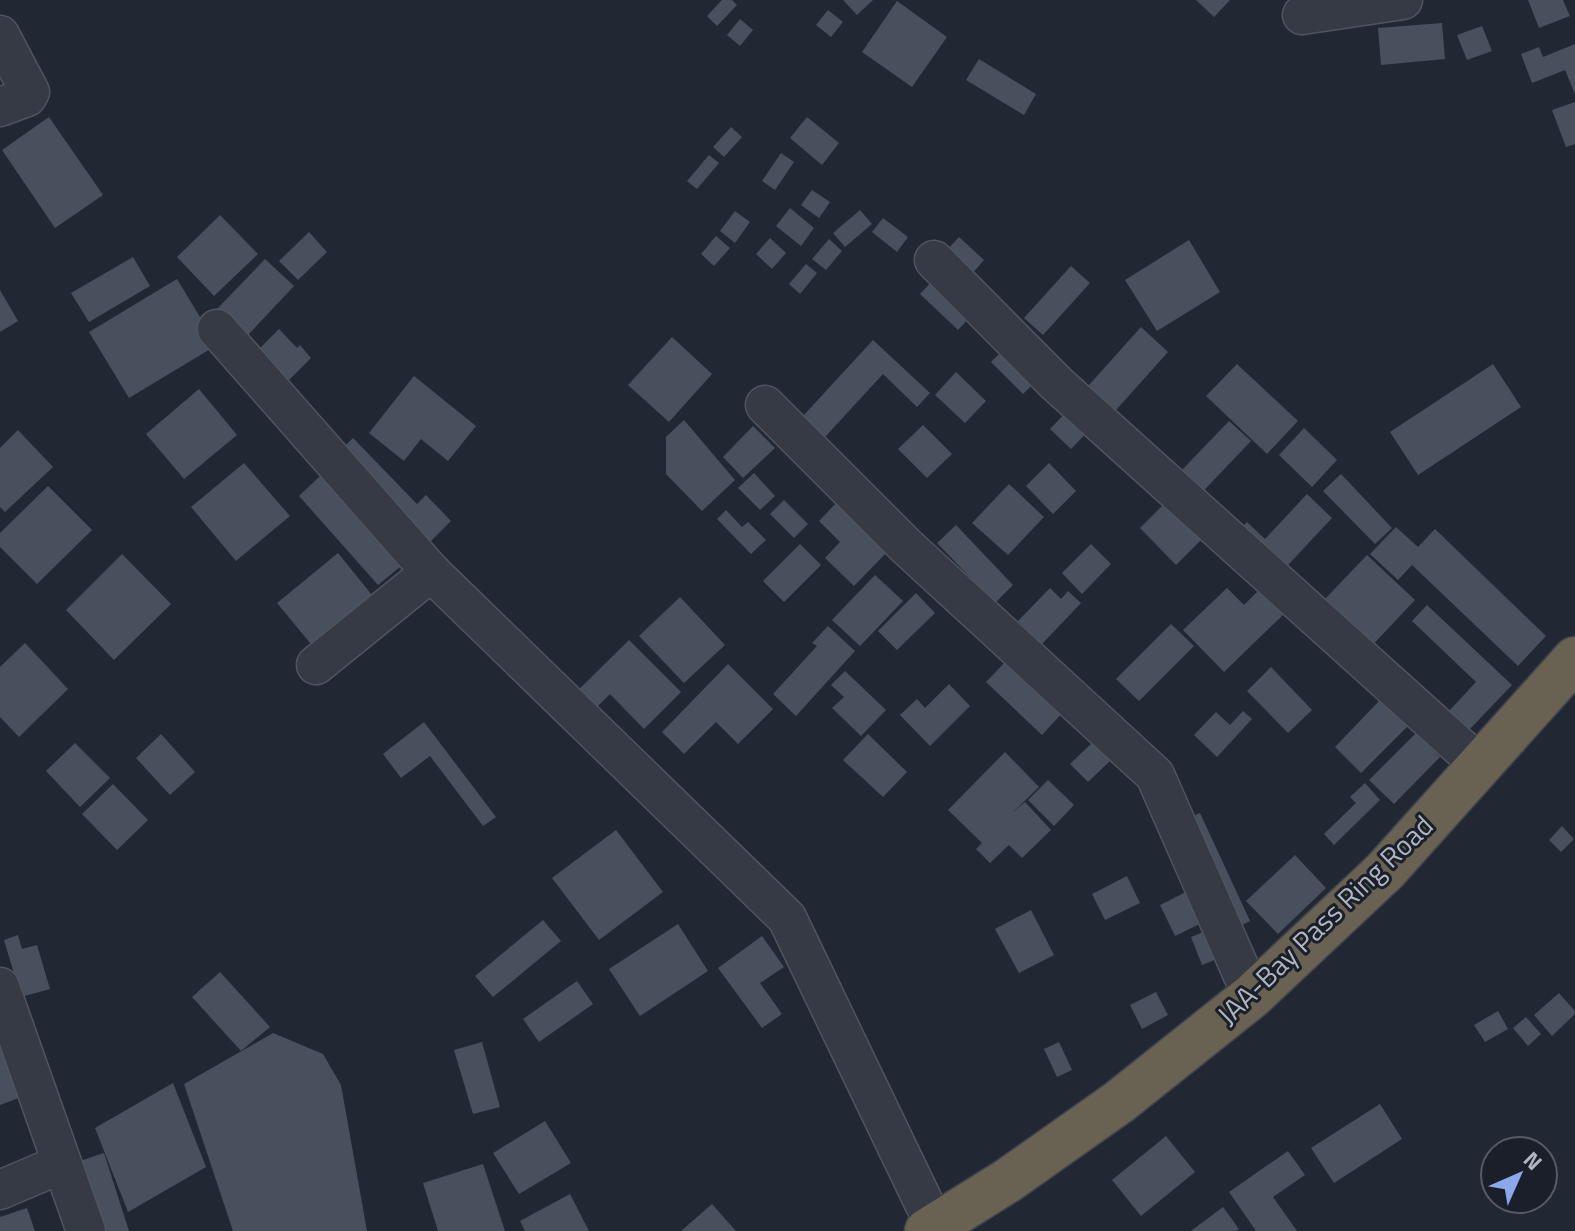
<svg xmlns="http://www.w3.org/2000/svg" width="1575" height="1231" font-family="'Titillium Web',sans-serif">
<rect width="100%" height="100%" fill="#222833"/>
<!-- building -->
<g fill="#484f5d">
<polygon points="722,0 732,0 737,5 717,26 707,16"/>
<polygon points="843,0 873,0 857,15"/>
<polygon points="1196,0 1230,0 1214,17"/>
<polygon points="1528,0 1563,0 1570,16 1539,28"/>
<polygon points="897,1 947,37 912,87 862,52"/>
<polygon points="828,10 843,22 831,37 816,25"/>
<polygon points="740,19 753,30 740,46 727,35"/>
<polygon points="1442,23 1445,59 1381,65 1378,28"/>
<polygon points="1482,26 1492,51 1467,60 1457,35"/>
<polygon points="1575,44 1575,94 1565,70 1532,83 1521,54 1539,47 1543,57"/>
<polygon points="979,59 1036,94 1024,115 966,80"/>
<polygon points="1575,102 1575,144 1566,147 1552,110"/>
<polygon points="49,117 103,195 55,228 2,150"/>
<polygon points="807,117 839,143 822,165 790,138"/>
<polygon points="731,127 742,137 724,157 713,147"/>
<polygon points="781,153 794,162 775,190 762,181"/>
<polygon points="709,155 719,163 697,189 687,181"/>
<polygon points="812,190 830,202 819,218 801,205"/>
<polygon points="790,208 814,228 801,246 776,226"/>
<polygon points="860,210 872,224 845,247 833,233"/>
<polygon points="735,211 750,222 735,243 720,231"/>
<polygon points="220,215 258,254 214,296 177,257"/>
<polygon points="883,218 908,237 897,252 872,232"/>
<polygon points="309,232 327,252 298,280 279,261"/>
<polygon points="716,236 730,248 714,266 701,254"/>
<polygon points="959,237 984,260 964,283 938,260"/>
<polygon points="770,238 786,253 772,269 756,254"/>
<polygon points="829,239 842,251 826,270 812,259"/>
<polygon points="1189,240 1220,292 1157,331 1125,280"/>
<polygon points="133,257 150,286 89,322 71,293"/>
<polygon points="265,259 294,286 246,337 217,309"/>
<polygon points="806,264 817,273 800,294 789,284"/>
<polygon points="1071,266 1090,283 1043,335 1024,318"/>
<polygon points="935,278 973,314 958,330 920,294"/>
<polygon points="177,279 217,345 129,398 89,332"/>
<polygon points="0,290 18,321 0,332"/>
<polygon points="1141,327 1168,352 1108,419 1081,394"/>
<polygon points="279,329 297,348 300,345 311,358 288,381 258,350"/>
<polygon points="672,337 712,374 669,422 628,385"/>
<polygon points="873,340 930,393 917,407 883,374 814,449 792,428"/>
<polygon points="1009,344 1042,375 1023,394 991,362"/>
<polygon points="1237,364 1298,421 1267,454 1206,396"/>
<polygon points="1493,364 1521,407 1418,475 1390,432"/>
<polygon points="956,372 986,401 965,423 935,395"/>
<polygon points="414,376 476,426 448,461 421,439 404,461 369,433"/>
<polygon points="199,389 237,435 184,479 146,434"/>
<polygon points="1072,406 1093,426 1071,449 1050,429"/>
<polygon points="684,420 735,480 702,511 666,474 666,437"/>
<polygon points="1229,421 1251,441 1191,504 1146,461 1157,448 1181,471"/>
<polygon points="923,425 952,454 927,478 898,449"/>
<polygon points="753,426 775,448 743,478 723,457"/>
<polygon points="1304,428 1337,460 1312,487 1279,455"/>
<polygon points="18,430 53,467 5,512 0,507 0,448"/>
<polygon points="353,438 417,504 426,495 451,521 425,547 336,455"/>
<polygon points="244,463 290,516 236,561 191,507"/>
<polygon points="1049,463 1076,491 1053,514 1026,486"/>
<polygon points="754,473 775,496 760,510 738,488"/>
<polygon points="1341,474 1392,528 1375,544 1323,491"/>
<polygon points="320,476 400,567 378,585 299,496"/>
<polygon points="1009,484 1044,517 1008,555 972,523"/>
<polygon points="48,486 92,530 37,584 0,547 0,533"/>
<polygon points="1307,494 1332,518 1275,579 1231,539 1247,522 1265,539"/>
<polygon points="841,498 892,547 854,586 825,558 840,542 819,521"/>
<polygon points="1170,498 1206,535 1176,565 1140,528"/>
<polygon points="784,500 808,524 794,538 770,514"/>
<polygon points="726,510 742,527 748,522 766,540 751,554 717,519"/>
<polygon points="956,525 1013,585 995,603 937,543"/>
<polygon points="1396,527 1418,547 1435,529 1546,636 1518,666 1412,565 1398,580 1370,554"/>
<polygon points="800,544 821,565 784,602 763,581"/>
<polygon points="1091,544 1111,564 1082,594 1062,573"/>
<polygon points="338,553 376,600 315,649 277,603"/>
<polygon points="122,554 171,604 114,660 66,610"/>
<polygon points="1367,555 1415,600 1365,653 1324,600"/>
<polygon points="875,575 903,601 860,646 832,620"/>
<polygon points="1050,588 1061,599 1068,591 1081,603 1042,644 1018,621"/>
<polygon points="1227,588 1244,605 1261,588 1285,613 1224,672 1183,630"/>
<polygon points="916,593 935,613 897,650 878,631"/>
<polygon points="680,597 725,645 684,683 639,636"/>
<polygon points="1427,605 1512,685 1469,730 1449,711 1476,682 1412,621"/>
<polygon points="1171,624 1194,646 1139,701 1116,679"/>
<polygon points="828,626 855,651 796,716 773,694 817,646 812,643"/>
<polygon points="629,640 681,692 644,729 610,694 584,720 566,702"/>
<polygon points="25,643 68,689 19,737 0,717 0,667"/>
<polygon points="1009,658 1065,710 1042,735 986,682"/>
<polygon points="728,664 773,709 738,744 716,722 684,754 662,732"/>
<polygon points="1271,667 1312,710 1288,733 1247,691"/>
<polygon points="845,671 886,710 861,736 832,708 844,697 831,685"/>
<polygon points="949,684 970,706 930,746 900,715 917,699 925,708"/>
<polygon points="1380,700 1408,726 1361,773 1335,747"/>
<polygon points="1243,711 1252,719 1217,757 1194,735 1216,712 1230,725"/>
<polygon points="424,722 496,817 483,826 430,756 401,778 383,754"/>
<polygon points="1416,733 1440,757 1394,804 1369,780"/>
<polygon points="161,734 195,772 170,795 136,758"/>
<polygon points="868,734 907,772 883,797 843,760"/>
<polygon points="1093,742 1111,760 1088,782 1070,764"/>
<polygon points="75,743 110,778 80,807 46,771"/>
<polygon points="1005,752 1039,787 1012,813 1025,802 1051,830 1022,858 1009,845 990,863 976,849 982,843 948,810"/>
<polygon points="1048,780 1074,805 1054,826 1028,800"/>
<polygon points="1365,783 1380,800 1334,845 1324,834 1356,803 1350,797"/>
<polygon points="113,784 148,820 117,850 82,814"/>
<polygon points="1200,813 1250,921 1230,931 1180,822"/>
<polygon points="1562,826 1574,839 1561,852 1549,840"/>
<polygon points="616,830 663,892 599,940 552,878"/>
<polygon points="1295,855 1326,888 1278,934 1246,901"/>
<polygon points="1127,876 1140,903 1105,920 1092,894"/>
<polygon points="1190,890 1206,921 1175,936 1160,905"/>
<polygon points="1031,910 1054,955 1019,973 995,929"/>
<polygon points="543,920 561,941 493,997 475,976"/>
<polygon points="678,924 708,971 640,1016 609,969"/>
<polygon points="1211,929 1222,957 1202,965 1191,937"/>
<polygon points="18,935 22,949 37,945 50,989 21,997 4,940"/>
<polygon points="762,936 784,967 760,983 782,1014 762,1028 718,968"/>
<polygon points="220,972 270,1027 241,1051 192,997"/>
<polygon points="577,981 593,1004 539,1042 523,1019"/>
<polygon points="1156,992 1168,1015 1142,1029 1130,1005"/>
<polygon points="1559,993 1575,1011 1575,1014 1552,1036 1534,1015"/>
<polygon points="1498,1011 1508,1029 1485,1042 1474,1025"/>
<polygon points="1526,1017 1541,1034 1528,1046 1513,1028"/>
<polygon points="273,1033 323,1054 341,1085 367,1231 233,1231 184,1084"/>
<polygon points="0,1037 29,1094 0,1105"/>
<polygon points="482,1042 500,1107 473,1114 454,1050"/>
<polygon points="1059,1042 1072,1070 1057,1077 1044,1049"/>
<polygon points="173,1083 206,1167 128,1212 95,1128"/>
<polygon points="1380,1104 1402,1139 1334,1183 1311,1148"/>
<polygon points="545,1121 571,1163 519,1194 493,1153"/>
<polygon points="1166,1136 1195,1172 1141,1216 1112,1180"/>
<polygon points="1288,1151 1305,1175 1273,1197 1297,1231 1256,1231 1229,1192"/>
<polygon points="104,1153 129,1231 95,1231 74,1163"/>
<polygon points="483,1164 505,1231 438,1231 423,1183"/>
<polygon points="570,1194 589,1231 525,1231 520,1221"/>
<polygon points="712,1204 736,1231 681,1231"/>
<polygon points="1223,1207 1239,1229 1236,1231 1191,1231"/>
<polygon points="27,1208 35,1231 0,1231 0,1217"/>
</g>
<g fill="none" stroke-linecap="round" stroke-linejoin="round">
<defs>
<g id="minor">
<polyline points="1302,15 1403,0"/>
<polyline points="0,35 30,92 27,97 0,107"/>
<polyline points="934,260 1056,383 1480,765"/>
<polyline points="217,329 431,572 787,918 935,1226"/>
<polyline points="765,405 906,546 1155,775 1252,996"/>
<polyline points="316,665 431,572"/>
<polyline points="0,987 86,1231"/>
<polyline points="0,1190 61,1164"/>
</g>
<polyline id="highway" points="927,1231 1007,1181 1119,1102 1252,996 1385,871 1575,659"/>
</defs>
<!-- minor casing -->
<use href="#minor" stroke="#4f555f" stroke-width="41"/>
<!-- highway casing -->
<use href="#highway" stroke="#3f454f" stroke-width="47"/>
<!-- minor -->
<use href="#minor" stroke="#353a44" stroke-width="38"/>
<!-- highway -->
<use href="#highway" stroke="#696252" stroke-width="44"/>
</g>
<g text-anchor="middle" stroke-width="6" stroke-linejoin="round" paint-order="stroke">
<!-- street labels -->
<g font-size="28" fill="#afb5c1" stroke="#1a1f29">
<text transform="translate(1325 920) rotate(-44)" y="10">JAA-Bay Pass Ring Road</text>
</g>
</g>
<!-- north arrow -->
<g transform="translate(1519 1175) rotate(45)"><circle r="38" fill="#1a1f29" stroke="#565b66" stroke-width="2"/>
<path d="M0-6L14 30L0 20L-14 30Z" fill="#8aa9eb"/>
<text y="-12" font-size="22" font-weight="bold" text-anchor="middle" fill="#afb5c1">N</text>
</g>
</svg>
